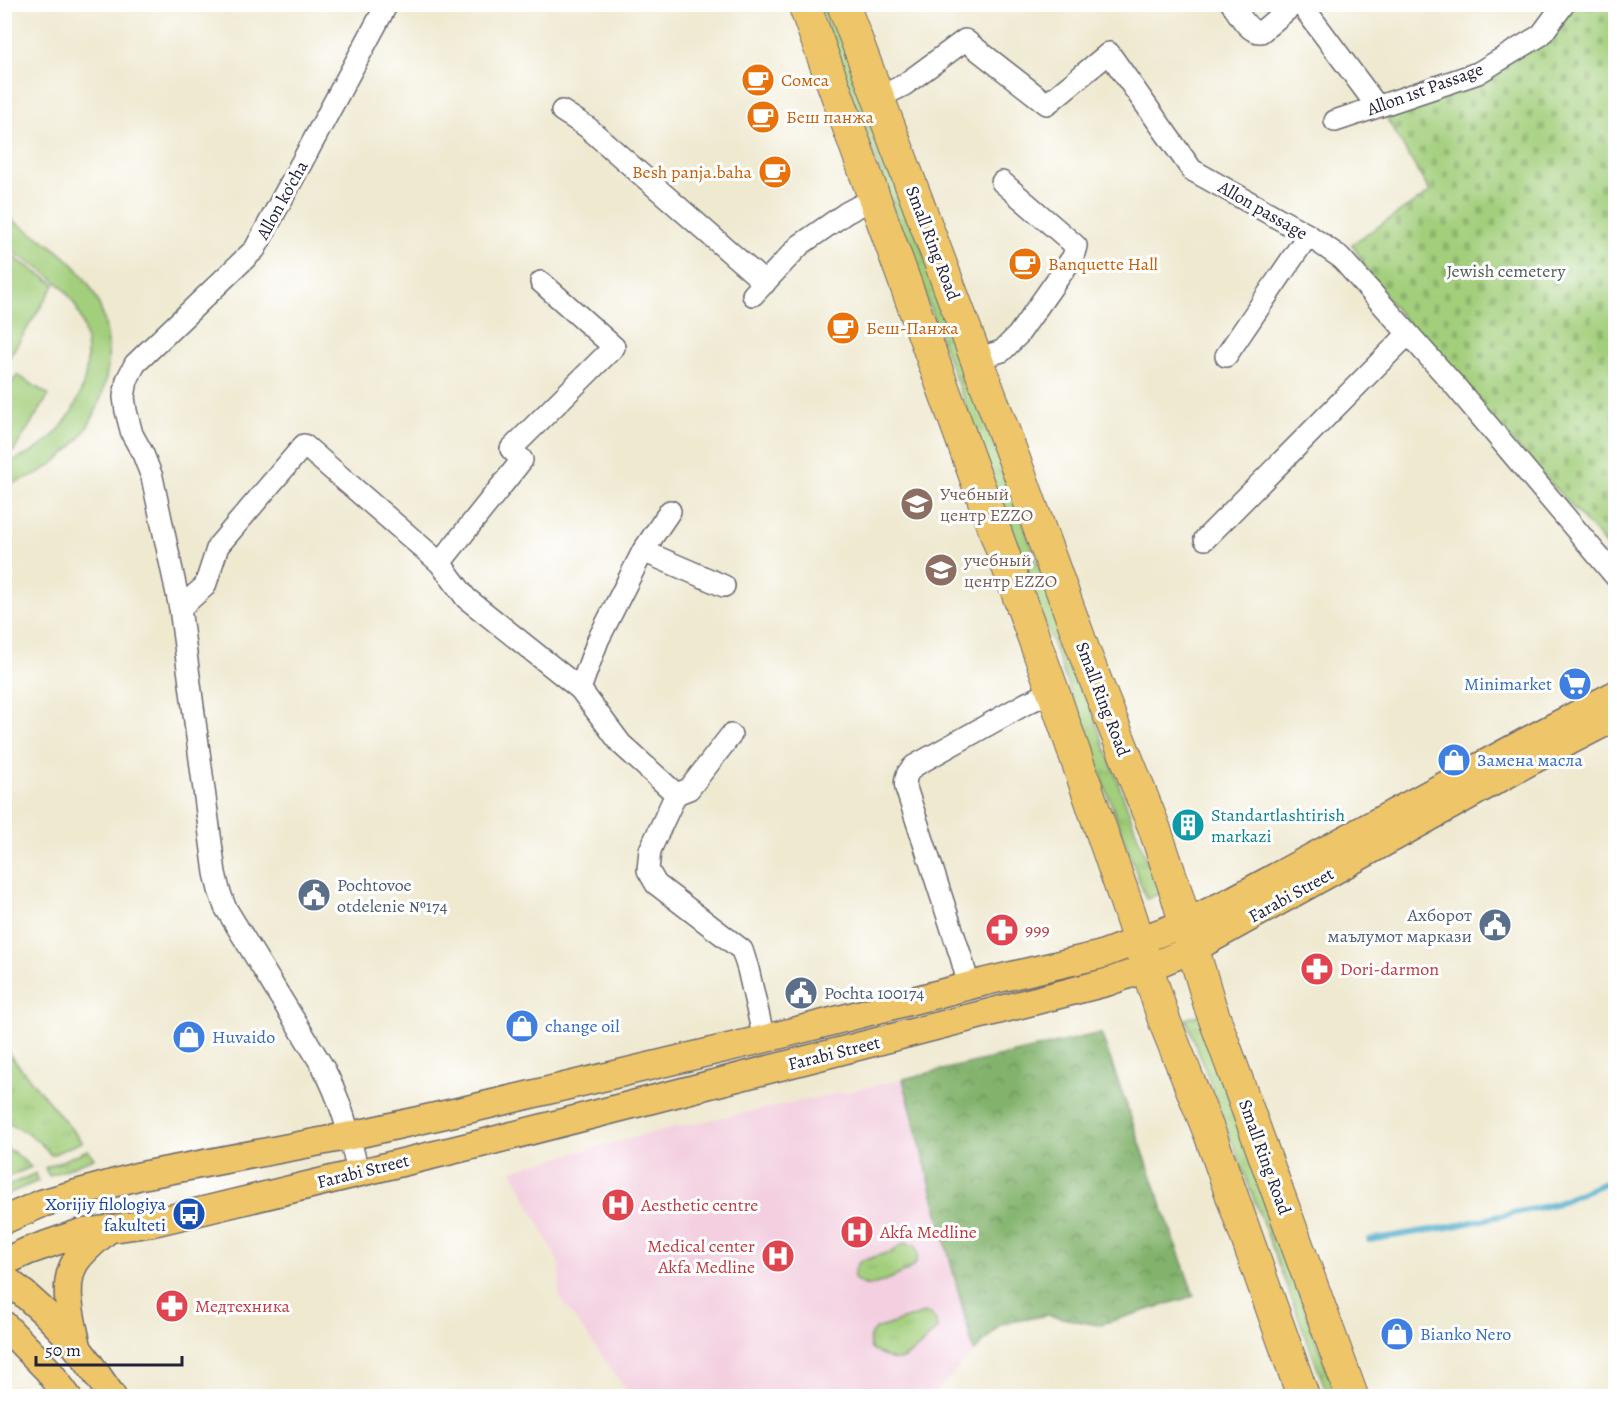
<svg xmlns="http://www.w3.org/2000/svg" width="1620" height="1401" font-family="Alegreya,serif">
<defs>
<pattern id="grass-tufts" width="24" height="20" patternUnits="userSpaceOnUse" patternTransform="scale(1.5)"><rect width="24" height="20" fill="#a3cf7c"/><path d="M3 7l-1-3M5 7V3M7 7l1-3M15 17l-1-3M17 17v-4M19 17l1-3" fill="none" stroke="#8cb16c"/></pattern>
<pattern id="forest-crowns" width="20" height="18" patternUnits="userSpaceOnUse" patternTransform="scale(1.5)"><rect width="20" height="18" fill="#82b26c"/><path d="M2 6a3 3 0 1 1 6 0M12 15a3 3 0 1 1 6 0" fill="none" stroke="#6a905a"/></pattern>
<pattern id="cemetery-stones" width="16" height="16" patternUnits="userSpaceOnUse" patternTransform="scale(1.5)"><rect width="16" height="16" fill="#a3cf7c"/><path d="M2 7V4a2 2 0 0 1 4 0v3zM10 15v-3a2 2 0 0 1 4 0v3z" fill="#8cb16c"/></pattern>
</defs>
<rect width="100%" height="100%" fill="#fff"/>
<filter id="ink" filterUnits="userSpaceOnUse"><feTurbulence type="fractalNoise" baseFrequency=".0167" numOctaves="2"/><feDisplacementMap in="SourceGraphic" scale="12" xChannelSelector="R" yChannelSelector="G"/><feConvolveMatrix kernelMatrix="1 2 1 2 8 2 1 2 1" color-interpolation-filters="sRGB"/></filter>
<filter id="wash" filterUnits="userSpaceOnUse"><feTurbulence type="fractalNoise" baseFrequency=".008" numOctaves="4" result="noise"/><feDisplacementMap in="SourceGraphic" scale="24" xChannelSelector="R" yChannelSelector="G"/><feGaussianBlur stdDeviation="1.35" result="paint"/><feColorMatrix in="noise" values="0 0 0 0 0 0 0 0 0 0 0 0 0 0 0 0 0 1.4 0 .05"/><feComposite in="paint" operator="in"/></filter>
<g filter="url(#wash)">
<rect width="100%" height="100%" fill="#efe9d0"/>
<!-- built -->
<polygon fill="#f3cfdf" points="1101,1033 1194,1296 1098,1325 1047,1315 1001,1324 932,1396 631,1396 559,1297 560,1266 512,1170 658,1131 892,1082"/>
<!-- grass -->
<g fill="url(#grass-tufts)" stroke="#62785c" stroke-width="1.5">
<polygon points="819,5 833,5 1159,894 1146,899"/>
<polygon points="1199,1015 1337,1396 1328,1396 1186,1019"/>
<path d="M5,1049L82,1142L51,1155C38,1138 23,1130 5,1122Z"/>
<polygon points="5,1148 15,1153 31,1167 7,1177 5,1175"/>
<polygon points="88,1150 94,1158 49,1176 45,1168"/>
<polygon points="36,1173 38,1181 5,1195 5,1187"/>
<path d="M904,1243L916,1246C918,1252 919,1258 915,1264C909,1272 881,1283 871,1285C865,1286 858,1283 854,1278C853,1271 855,1266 861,1261L893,1251Z"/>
<path d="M924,1313L930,1314L936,1321L937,1329C928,1338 906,1363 894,1360C886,1358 878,1353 871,1349C869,1340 868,1335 876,1329Z"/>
</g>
<!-- forest -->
<polygon fill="url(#forest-crowns)" stroke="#526a54" stroke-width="1.5" points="1101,1033 1194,1296 1098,1325 1047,1315 1001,1324 974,1352 903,1079"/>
<!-- cemetery -->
<polygon fill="url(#cemetery-stones)" stroke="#62785c" stroke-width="1.5" points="1571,5 1615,5 1615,557 1594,531 1438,359 1377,287 1352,244 1430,192 1383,112 1488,75"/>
<!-- garden -->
<g fill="#a3cf7c" stroke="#62785c" stroke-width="1.5">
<path d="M5,216C36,236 69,252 89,285C126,344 108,426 51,465C37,475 21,481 5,485V463C59,448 93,396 86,340C84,325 79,309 70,297C54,274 27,262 5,247Z"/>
<polygon points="5,252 55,284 5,364"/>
<polygon points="17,375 49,395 13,452 5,447 5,394"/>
</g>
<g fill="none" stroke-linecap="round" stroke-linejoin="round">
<!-- stream -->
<polyline stroke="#4aaac9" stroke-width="6" points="1369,1240 1454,1226 1555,1204 1607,1182 1616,1183"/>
</g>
</g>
<g filter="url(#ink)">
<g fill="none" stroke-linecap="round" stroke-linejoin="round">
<defs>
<g id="minor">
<path d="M1232,4C1239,14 1248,33 1261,32L1294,4"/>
<polyline points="1301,4 1377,106"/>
<polyline points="878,98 904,85 965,40 1047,104 1109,53 1192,170 1308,235 1340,257 1455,386 1616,577"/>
<polyline points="562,111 587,127 765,283"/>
<polyline points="1335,121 1478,73 1541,35 1564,4"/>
<polyline points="753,295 800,245 846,213 874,198"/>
<polyline points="1226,356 1308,235"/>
<polyline points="976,359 1002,351 1018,335 1073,257 1076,246 1002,182"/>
<polyline points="1205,539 1408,334"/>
<polyline points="643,551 724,586"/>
<polyline points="440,563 522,460 511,449 614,347 541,282"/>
<polyline points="180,608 205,586 218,546 304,445 440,563 466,598 580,689 621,744 676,794"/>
<polyline points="580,689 598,640 643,551 670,511"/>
<polyline points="731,735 689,789 676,794 650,850 648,870 656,884 742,950 748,969 764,1039"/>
<path d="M969,986L961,957L906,788C904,778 907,773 914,766L1027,703L1053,691"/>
<path d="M358,1172C349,1134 342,1102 323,1067L225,907L219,890L215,873L180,608L152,477L143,454L132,434L126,411L124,397L127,380L135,364L255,249L387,4"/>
</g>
<g id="major">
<polyline points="4,1220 43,1203 139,1176 349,1136 474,1108 764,1039 984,982 1100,955 1186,923 1231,901 1525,742 1616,694"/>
<polyline points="4,1262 28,1251 80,1233 151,1223 189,1214 487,1142 1108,982 1147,968 1193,949 1529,762 1616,717"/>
<path d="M4,1278C32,1299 58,1324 79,1350C91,1365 101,1381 112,1396"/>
<polyline points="4,1325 48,1370 67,1396"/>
<path d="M78,1349C73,1323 60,1286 76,1261C85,1248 99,1238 110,1228"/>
</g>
<g id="highway">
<polyline points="804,4 1053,691 1129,911 1164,1020 1210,1134 1303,1396"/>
<polyline points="843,4 1020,475 1085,654 1154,827 1176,892 1210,1006 1352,1396"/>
</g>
</defs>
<!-- minor casing -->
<use href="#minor" stroke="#6a686f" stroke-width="24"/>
<!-- major casing -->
<use href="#major" stroke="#6a686f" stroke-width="30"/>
<!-- highway casing -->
<use href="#highway" stroke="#6a686f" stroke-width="34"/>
<!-- minor -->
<use href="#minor" stroke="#fff" stroke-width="21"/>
<!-- major -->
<use href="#major" stroke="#eec569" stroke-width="27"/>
<!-- highway -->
<use href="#highway" stroke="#eec569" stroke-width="32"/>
</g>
</g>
<!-- icons -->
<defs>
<symbol id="cafe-disc" viewBox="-11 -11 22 22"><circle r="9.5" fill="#e8710a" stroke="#fff"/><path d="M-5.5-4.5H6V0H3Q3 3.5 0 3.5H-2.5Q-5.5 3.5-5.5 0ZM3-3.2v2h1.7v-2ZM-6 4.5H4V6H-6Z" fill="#fff"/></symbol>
<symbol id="school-disc" viewBox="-11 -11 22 22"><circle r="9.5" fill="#8d6e63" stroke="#fff"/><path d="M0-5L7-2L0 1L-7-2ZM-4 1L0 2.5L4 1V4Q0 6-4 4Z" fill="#fff"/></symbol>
<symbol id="supermarket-disc" viewBox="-11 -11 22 22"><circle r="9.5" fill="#3f7fe0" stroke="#fff"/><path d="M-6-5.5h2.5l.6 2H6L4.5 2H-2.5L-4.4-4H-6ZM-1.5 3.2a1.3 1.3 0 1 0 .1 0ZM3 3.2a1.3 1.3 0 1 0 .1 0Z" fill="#fff"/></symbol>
<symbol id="shop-disc" viewBox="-11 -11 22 22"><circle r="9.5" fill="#3f7fe0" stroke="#fff"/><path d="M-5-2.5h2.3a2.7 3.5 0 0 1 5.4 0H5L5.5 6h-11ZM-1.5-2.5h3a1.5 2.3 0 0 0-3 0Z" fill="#fff"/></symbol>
<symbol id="building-disc" viewBox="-11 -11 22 22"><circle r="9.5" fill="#0f9aa8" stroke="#fff"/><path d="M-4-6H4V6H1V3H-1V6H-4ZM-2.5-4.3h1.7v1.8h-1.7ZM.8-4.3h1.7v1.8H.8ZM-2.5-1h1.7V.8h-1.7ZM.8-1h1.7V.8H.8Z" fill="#fff"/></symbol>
<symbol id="civic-disc" viewBox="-11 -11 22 22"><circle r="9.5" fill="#5c6f8a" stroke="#fff"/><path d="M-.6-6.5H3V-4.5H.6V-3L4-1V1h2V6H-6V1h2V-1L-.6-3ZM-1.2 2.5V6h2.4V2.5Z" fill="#fff"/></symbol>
<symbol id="pharmacy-disc" viewBox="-11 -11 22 22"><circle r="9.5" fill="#e0444e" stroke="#fff"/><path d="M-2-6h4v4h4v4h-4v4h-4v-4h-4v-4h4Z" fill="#fff"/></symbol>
<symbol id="hospital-disc" viewBox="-11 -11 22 22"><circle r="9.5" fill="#e0444e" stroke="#fff"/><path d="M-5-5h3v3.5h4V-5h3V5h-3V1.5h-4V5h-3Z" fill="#fff"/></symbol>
<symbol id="bus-disc" viewBox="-11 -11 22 22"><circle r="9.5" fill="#1a4fb4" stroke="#fff"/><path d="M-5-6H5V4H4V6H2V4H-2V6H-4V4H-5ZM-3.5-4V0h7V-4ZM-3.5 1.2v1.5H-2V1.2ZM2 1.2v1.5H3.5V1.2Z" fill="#fff"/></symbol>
</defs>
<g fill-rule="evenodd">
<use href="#cafe-disc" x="739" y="61" width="38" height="38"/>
<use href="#cafe-disc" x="744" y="98" width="38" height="38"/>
<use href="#cafe-disc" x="756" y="153" width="38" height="38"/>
<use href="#cafe-disc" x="1006" y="245" width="38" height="38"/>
<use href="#cafe-disc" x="824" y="309" width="38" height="38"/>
<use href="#school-disc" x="898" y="485" width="38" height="38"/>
<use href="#school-disc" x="922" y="551" width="38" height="38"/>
<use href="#supermarket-disc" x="1556" y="665" width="38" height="38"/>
<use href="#shop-disc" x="1435" y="741" width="38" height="38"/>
<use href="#building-disc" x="1169" y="806" width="38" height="38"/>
<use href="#civic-disc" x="295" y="876" width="38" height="38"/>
<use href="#civic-disc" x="1476" y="906" width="38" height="38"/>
<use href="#pharmacy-disc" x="983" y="911" width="38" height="38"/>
<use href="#pharmacy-disc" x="1298" y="950" width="38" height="38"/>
<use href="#civic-disc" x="782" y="974" width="38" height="38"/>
<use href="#shop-disc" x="503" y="1007" width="38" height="38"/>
<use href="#shop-disc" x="170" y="1018" width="38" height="38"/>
<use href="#hospital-disc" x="599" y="1186" width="38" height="38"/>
<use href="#bus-disc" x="170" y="1195" width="38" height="38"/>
<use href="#hospital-disc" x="838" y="1213" width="38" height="38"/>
<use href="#hospital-disc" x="759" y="1237" width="38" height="38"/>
<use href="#pharmacy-disc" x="153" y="1287" width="38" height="38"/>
<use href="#shop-disc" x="1378" y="1315" width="38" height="38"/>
</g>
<g text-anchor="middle" stroke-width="6" stroke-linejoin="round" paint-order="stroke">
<!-- food labels -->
<g font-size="18" fill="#c56008" stroke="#fff" text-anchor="start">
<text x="781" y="86">Сомса</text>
<text x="786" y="123">Беш панжа</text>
<text x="752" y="178" text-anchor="end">Besh panja.baha</text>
<text x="1048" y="270">Banquette Hall</text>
<text x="866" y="334">Беш-Панжа</text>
</g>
<!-- street labels -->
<g font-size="18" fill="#22223b" stroke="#fff">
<text transform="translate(1425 89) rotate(-20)" y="6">Allon 1st Passage</text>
<text transform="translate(282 200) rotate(-61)" y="6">Allon ko'cha</text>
<text transform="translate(1263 210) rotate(30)" y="6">Allon passage</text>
<text transform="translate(933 243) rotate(69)" y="6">Small Ring Road</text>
<text transform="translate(1103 699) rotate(69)" y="6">Small Ring Road</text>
<text transform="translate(1291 895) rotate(-29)" y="6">Farabi Street</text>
<text transform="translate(834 1053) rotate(-14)" y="6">Farabi Street</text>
<text transform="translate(1265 1157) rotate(70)" y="6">Small Ring Road</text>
<text transform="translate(363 1171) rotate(-14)" y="6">Farabi Street</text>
</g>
<!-- park labels -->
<g font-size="18" fill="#4f5f52" stroke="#fff">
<text x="1506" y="277">Jewish cemetery</text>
</g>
<!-- education labels -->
<g font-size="18" fill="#785e54" stroke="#fff" text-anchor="start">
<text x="940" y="500">Учебный<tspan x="940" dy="21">центр EZZO</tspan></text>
<text x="964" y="566">учебный<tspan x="964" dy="21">центр ЕZZO</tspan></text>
</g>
<!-- shop labels -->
<g font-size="18" fill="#366cbe" stroke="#fff" text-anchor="start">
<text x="1552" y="690" text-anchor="end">Minimarket</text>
<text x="1477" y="766">Замена масла</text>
<text x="545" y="1032">change oil</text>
<text x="212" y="1043">Huvaido</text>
<text x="1420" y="1340">Bianko Nero</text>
</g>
<!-- culture labels -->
<g font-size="18" fill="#0d838f" stroke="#fff" text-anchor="start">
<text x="1211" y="821">Standartlashtirish<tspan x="1211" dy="21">markazi</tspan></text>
</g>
<!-- service labels -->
<g font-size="18" fill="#4e5e75" stroke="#fff" text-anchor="start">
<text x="337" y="891">Pochtovoe<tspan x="337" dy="21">otdelenie №174</tspan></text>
<text x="1472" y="921" text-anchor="end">Ахборот<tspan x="1472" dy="21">маълумот маркази</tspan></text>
<text x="824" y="999">Pochta 100174</text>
</g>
<!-- health labels -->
<g font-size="18" fill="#be3a42" stroke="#fff" text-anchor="start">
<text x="1025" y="936">999</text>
<text x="1340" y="975">Dori-darmon</text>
<text x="641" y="1211">Aesthetic centre</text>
<text x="880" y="1238">Akfa Medline</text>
<text x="755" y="1252" text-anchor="end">Medical center<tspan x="755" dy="21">Akfa Medline</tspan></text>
<text x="195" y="1312">Медтехника</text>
</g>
<!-- transit labels -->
<g font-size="18" fill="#164399" stroke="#fff" text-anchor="end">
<text x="166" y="1210">Xorijiy filologiya<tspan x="166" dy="21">fakulteti</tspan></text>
</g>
</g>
<!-- margin -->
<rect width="1620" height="1401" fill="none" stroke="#fff" stroke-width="24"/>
<!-- scale -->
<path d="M36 1356v9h146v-9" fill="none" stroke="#22223b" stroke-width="3"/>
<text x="45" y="1356" font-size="18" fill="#22223b" stroke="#ffffff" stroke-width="4.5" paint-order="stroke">50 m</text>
</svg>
